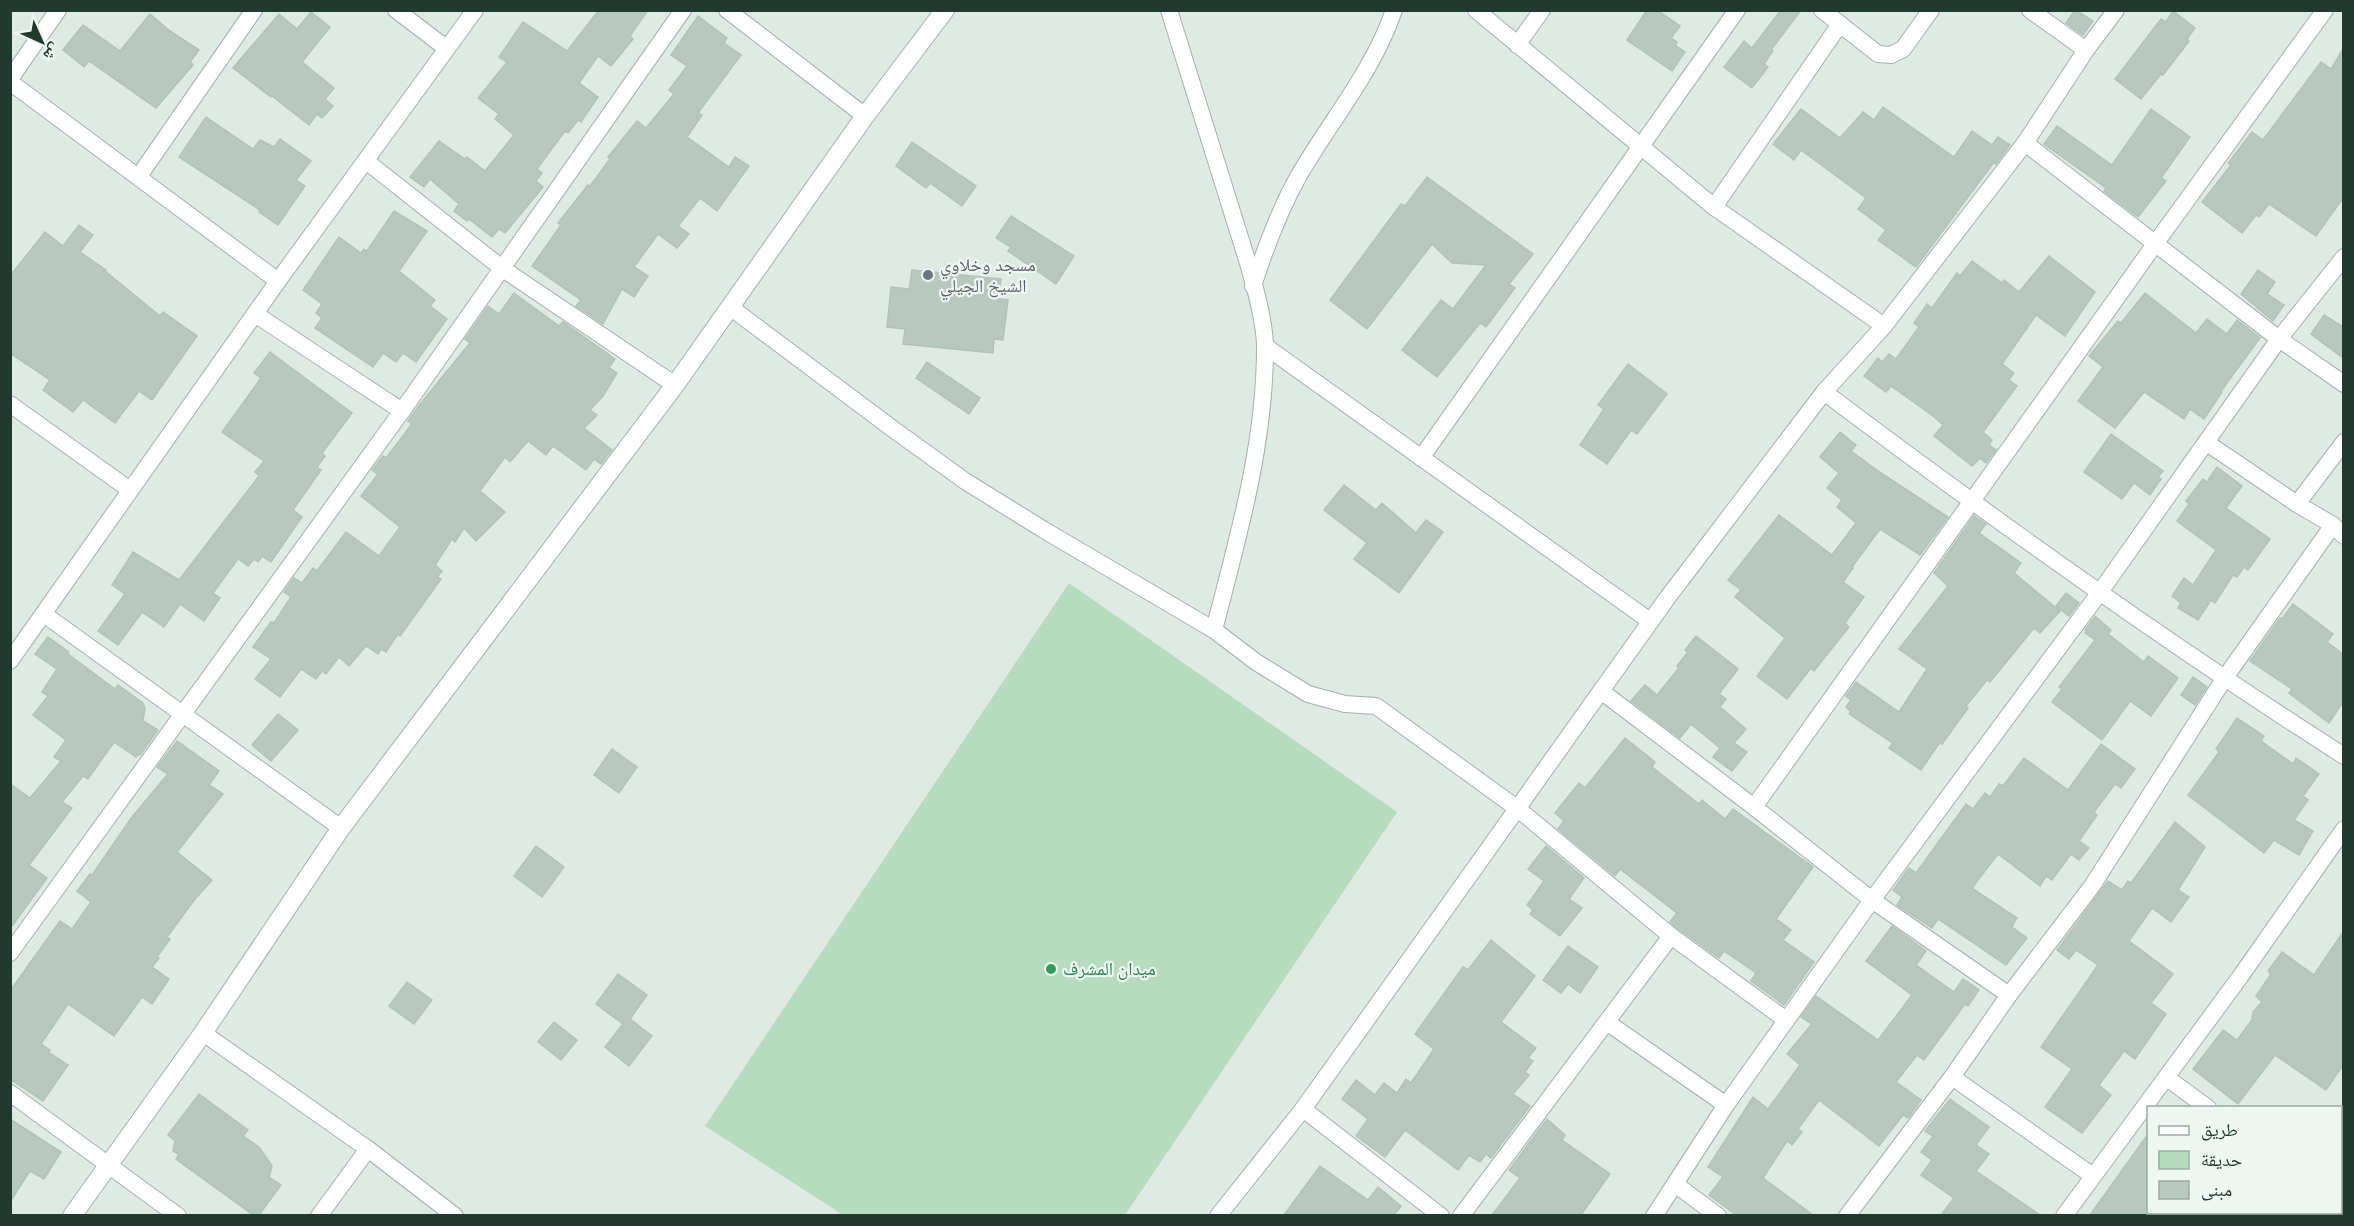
<svg xmlns="http://www.w3.org/2000/svg" width="2354" height="1226" font-family="'Varela Round','Noto Naskh Arabic',sans-serif">
<rect width="100%" height="100%" fill="#dfeae4"/>
<!-- green -->
<polygon fill="#b7dcbd" points="1069,583 1397,812 1125,1215 843,1215 705,1126"/>
<!-- building -->
<g fill="#b7c8bf" stroke="#b1c4ba" stroke-width="1.5">
<polygon points="599,10 648,10 630,36 633,39 611,66 598,56 579,83 598,97 581,122 578,120 568,133 565,131 537,169 542,173 536,181 543,187 505,233 499,229 492,237 469,219 467,221 454,211 459,204 430,179 424,187 410,177 439,141 465,159 467,157 485,171 514,135 495,119 499,114 478,98 507,62 499,57 523,22 567,51"/>
<polygon points="1647,10 1657,10 1680,26 1671,38 1677,42 1675,45 1685,52 1672,71 1627,40"/>
<polygon points="1781,10 1801,10 1771,50 1773,51 1764,64 1768,67 1752,88 1724,67 1744,41 1752,48"/>
<polygon points="2075,10 2093,21 2083,35 2066,23"/>
<polygon points="2173,11 2195,28 2187,39 2189,41 2163,75 2161,74 2141,99 2115,79 2161,19 2166,22"/>
<polygon points="311,12 330,27 302,62 334,88 325,99 333,106 322,118 317,114 309,125 272,96 271,97 233,68 279,14 297,29"/>
<polygon points="150,14 170,31 199,50 190,62 193,65 156,108 89,61 84,67 63,50 83,25 120,51"/>
<polygon points="698,16 727,38 724,43 741,55 698,113 702,115 687,137 729,167 735,157 749,166 717,211 700,198 678,226 689,234 677,248 658,234 634,267 648,276 634,297 622,289 603,324 576,306 581,300 532,266 561,225 558,223 588,185 590,186 610,159 608,157 637,121 646,128 674,94 669,90 687,66 671,55"/>
<polygon points="2343,49 2343,198 2316,236 2269,204 2259,217 2256,215 2242,233 2202,202 2231,165 2228,163 2252,132 2263,140 2321,62 2331,69"/>
<polygon points="1883,107 1954,157 1972,131 1992,145 1998,137 2010,145 1996,164 1994,162 1916,267 1878,240 1886,230 1858,209 1866,198 1801,150 1794,160 1773,144 1801,109 1840,138 1863,112 1874,120"/>
<polygon points="2151,109 2190,137 2161,178 2166,181 2138,217 2104,191 2106,188 2044,144 2057,126 2112,165"/>
<polygon points="206,117 253,149 260,140 274,147 280,139 311,161 296,180 305,186 278,225 259,212 260,210 179,157"/>
<polygon points="912,142 976,186 962,206 930,183 926,188 896,166"/>
<polygon points="1427,177 1533,254 1509,284 1515,288 1486,327 1480,323 1437,377 1402,350 1441,300 1453,309 1486,265 1452,263 1432,244 1367,329 1330,300 1401,204 1405,206"/>
<polygon points="394,211 427,231 399,271 435,300 430,306 447,319 416,362 403,353 396,362 383,353 373,367 315,328 322,318 316,313 322,304 303,290 339,237 361,253 364,249 367,251"/>
<polygon points="1011,216 1074,256 1056,284 1008,251 1011,247 996,238"/>
<polygon points="79,225 93,235 80,252 106,270 105,271 160,316 163,312 197,336 152,400 139,391 115,423 83,400 73,412 43,390 50,380 10,353 10,276 45,232 63,246"/>
<polygon points="2049,256 2095,292 2065,336 2036,315 2002,364 2014,373 2009,380 2017,386 1983,432 1992,440 1989,445 1996,450 1986,463 1980,458 1972,466 1934,436 1943,425 1933,416 1891,386 1886,392 1864,376 1878,358 1882,362 1889,354 1896,359 1919,327 1914,323 1927,304 1932,308 1957,273 1960,276 1972,261 2002,283 2004,280 2019,292"/>
<polygon points="912,270 1001,279 999,299 1008,300 1003,340 994,339 993,353 903,344 905,329 887,327 891,287 909,289"/>
<polygon points="2258,270 2275,282 2267,294 2284,305 2273,321 2241,294"/>
<polygon points="514,293 559,326 563,322 615,359 609,368 617,373 603,396 590,410 597,415 584,428 612,450 601,464 594,459 586,470 553,446 546,455 528,441 510,462 505,457 480,491 505,512 476,541 464,528 455,542 452,539 435,565 442,571 437,577 441,579 400,636 398,634 386,652 381,649 378,654 366,646 349,666 339,657 326,674 322,671 316,679 301,669 280,697 255,679 271,659 253,647 271,622 274,623 291,597 284,592 294,578 302,583 313,568 317,571 346,532 379,556 400,527 361,496 378,474 372,470 383,456 386,458 412,424 408,421 417,408 470,343 465,339 488,306 499,314"/>
<polygon points="2145,293 2196,333 2207,319 2227,334 2237,320 2260,338 2221,391 2222,392 2204,419 2190,409 2184,419 2144,392 2115,428 2078,401 2103,367 2089,356 2118,321 2121,323"/>
<polygon points="2324,315 2343,327 2343,358 2311,334"/>
<polygon points="270,352 352,413 322,453 325,456 317,467 321,470 293,510 302,517 271,562 262,556 258,562 254,559 248,566 238,559 213,593 220,598 204,621 180,604 164,627 142,612 118,645 98,631 125,594 112,585 133,552 179,580 259,476 255,472 264,461 222,432 261,378 254,373"/>
<polygon points="927,362 980,398 969,414 916,378"/>
<polygon points="1628,364 1667,394 1637,434 1631,430 1607,464 1580,445 1604,409 1598,405"/>
<polygon points="1840,432 1856,445 1851,451 1881,473 1948,517 1920,555 1880,529 1852,567 1853,568 1843,582 1864,597 1845,623 1849,627 1814,671 1811,668 1787,699 1757,676 1785,638 1735,597 1741,590 1728,580 1779,515 1832,555 1856,523 1837,507 1842,500 1827,488 1839,473 1820,457"/>
<polygon points="2111,434 2163,471 2158,477 2161,479 2150,495 2134,483 2122,499 2084,472"/>
<polygon points="2217,467 2242,486 2226,508 2270,539 2248,570 2244,567 2237,577 2233,575 2215,603 2211,600 2198,620 2178,608 2181,603 2172,596 2184,578 2193,585 2216,550 2177,521 2189,504 2186,501 2203,479 2207,482"/>
<polygon points="1344,485 1376,510 1382,503 1416,533 1426,520 1443,532 1399,593 1354,559 1367,543 1324,510"/>
<polygon points="1974,516 1986,524 1979,533 2021,563 2014,573 2060,611 2040,633 2034,628 1990,682 1987,680 1966,706 1968,708 1942,744 1940,742 1921,770 1889,748 1893,743 1849,714 1851,712 1846,707 1851,700 1846,696 1856,682 1899,712 1927,669 1899,649 1948,586 1934,573"/>
<polygon points="2066,593 2079,603 2069,616 2056,606"/>
<polygon points="2293,604 2333,634 2327,642 2343,654 2343,702 2329,723 2289,693 2292,689 2250,661 2280,618 2282,619"/>
<polygon points="2095,616 2111,630 2108,634 2144,662 2148,656 2178,678 2151,716 2130,701 2102,740 2052,702 2062,689 2059,687 2095,640 2085,633 2087,631 2085,630"/>
<polygon points="1696,636 1738,669 1719,694 1726,699 1720,707 1746,729 1734,743 1747,752 1732,771 1713,757 1720,748 1691,724 1680,738 1631,701 1645,685 1657,695 1679,668 1677,666 1688,652 1685,650"/>
<polygon points="48,637 69,652 68,654 115,689 118,685 143,703 145,709 143,721 158,730 140,755 138,754 136,757 114,742 88,779 83,776 62,802 72,808 29,865 47,878 10,929 10,784 30,798 61,761 54,757 66,740 33,715 48,696 42,692 57,669 35,654"/>
<polygon points="2193,677 2207,687 2195,705 2181,695"/>
<polygon points="278,714 298,730 271,761 252,745"/>
<polygon points="2237,718 2264,736 2261,741 2293,764 2296,758 2319,774 2303,796 2308,800 2294,820 2313,831 2299,855 2274,840 2264,853 2188,795 2219,752 2216,749"/>
<polygon points="1625,738 1655,762 1652,767 1699,804 1702,800 1725,819 1733,809 1813,867 1776,919 1791,930 1783,940 1814,962 1784,1005 1751,981 1756,973 1724,951 1719,958 1677,928 1670,922 1677,913 1620,869 1615,876 1558,829 1564,821 1555,813 1579,783 1585,788"/>
<polygon points="177,741 219,771 209,785 223,794 177,852 212,880 195,899 167,937 170,939 157,957 159,958 152,967 169,979 152,1004 142,997 114,1036 68,1004 41,1044 50,1050 48,1052 68,1065 43,1101 10,1079 10,991 60,921 72,929 91,902 77,891 90,874 92,875 132,817 168,774 157,767"/>
<polygon points="2101,744 2135,769 2121,788 2115,784 2094,812 2097,815 2079,841 2089,848 2079,860 2071,854 2052,880 2046,876 2040,886 1998,854 1972,888 2017,918 2012,927 2027,938 2006,965 1938,919 1932,928 1897,905 1902,897 1893,890 1909,868 1916,873 1966,804 1973,809 1985,793 1990,797 1999,784 2003,786 2024,758 2068,790"/>
<polygon points="612,749 637,767 619,793 594,775"/>
<polygon points="2175,822 2205,847 2178,890 2189,897 2171,922 2152,908 2129,941 2173,974 2151,1003 2166,1014 2135,1059 2124,1051 2099,1085 2111,1095 2082,1133 2045,1107 2072,1069 2041,1047 2098,965 2076,950 2069,959 2057,950 2108,881 2122,890 2128,881 2131,883"/>
<polygon points="536,846 564,867 542,897 514,876"/>
<polygon points="1546,846 1584,878 1569,899 1582,908 1560,936 1530,914 1533,910 1527,905 1544,881 1528,869"/>
<polygon points="1892,926 1926,951 1916,965 1954,992 1963,979 1979,990 1968,1006 1965,1004 1924,1060 1917,1055 1896,1082 1921,1100 1908,1118 1903,1115 1879,1146 1819,1100 1798,1129 1802,1132 1792,1145 1787,1141 1763,1178 1813,1215 1736,1215 1709,1195 1723,1177 1708,1167 1753,1097 1768,1109 1800,1065 1787,1054 1812,1024 1801,1017 1816,996 1878,1040 1912,995 1866,961"/>
<polygon points="2343,932 2343,1065 2326,1090 2275,1055 2238,1104 2193,1069 2223,1030 2237,1040 2252,1020 2253,1012 2262,1002 2256,996 2271,974 2268,971 2282,952 2314,975"/>
<polygon points="1491,940 1535,976 1501,1022 1536,1048 1528,1058 1533,1061 1525,1072 1529,1075 1513,1094 1530,1106 1491,1158 1486,1154 1480,1162 1469,1155 1458,1170 1405,1130 1385,1157 1356,1136 1368,1119 1342,1099 1356,1080 1375,1095 1384,1083 1397,1093 1406,1079 1411,1083 1434,1049 1415,1034 1463,967 1468,970"/>
<polygon points="1568,946 1598,967 1580,993 1568,984 1561,993 1543,980"/>
<polygon points="618,974 647,995 630,1019 652,1036 629,1066 605,1047 623,1024 596,1004"/>
<polygon points="407,982 432,1000 414,1024 389,1006"/>
<polygon points="554,1022 577,1040 561,1060 538,1042"/>
<polygon points="199,1094 248,1130 243,1136 259,1147 272,1166 269,1177 281,1185 259,1215 253,1215 176,1159 179,1155 173,1151 175,1141 168,1135"/>
<polygon points="1950,1099 1989,1127 1976,1145 1989,1154 1976,1171 2040,1215 1941,1215 1954,1198 1921,1175 1932,1160 1921,1152 1933,1136 1925,1131"/>
<polygon points="10,1119 61,1152 44,1179 30,1171 10,1202"/>
<polygon points="1547,1119 1565,1135 1562,1140 1610,1174 1581,1215 1492,1215 1520,1178 1509,1170"/>
<polygon points="2148,1134 2148,1215 2090,1215"/>
<polygon points="1320,1166 1368,1200 1378,1187 1401,1206 1394,1215 1284,1215"/>
</g>
<g fill="none" stroke-linecap="round" stroke-linejoin="round">
<defs>
<g id="minor">
<polyline points="396,10 446,48"/>
<polyline points="727,10 865,116"/>
<path d="M1169,10C1190,79 1212,147 1233,215C1244,251 1265,311 1265,348C1265,445 1238,537 1214,630"/>
<polyline points="1476,10 1714,207 1884,326"/>
<polyline points="1822,10 1878,54 1891,55 1903,49 1931,10"/>
<polyline points="2030,10 2086,50"/>
<polyline points="1517,45 1542,10"/>
<polyline points="10,79 58,10"/>
<polyline points="10,82 278,281"/>
<polyline points="2025,143 2279,339 2344,384"/>
<polyline points="366,161 503,269 675,385"/>
<polyline points="139,176 254,10"/>
<polyline points="1714,207 1840,24"/>
<path d="M1253,286C1265,249 1279,211 1298,177C1330,121 1373,72 1394,10"/>
<polyline points="730,307 897,432 965,481 1044,530 1214,630 1256,662 1308,694 1345,704 1376,706 1518,809 1671,936 1786,1020"/>
<polyline points="255,314 402,411"/>
<polyline points="1265,346 1650,621"/>
<path d="M1824,392C1993,519 2165,642 2344,756"/>
<polyline points="10,404 130,490"/>
<polyline points="2207,443 2297,504 2333,525 2344,536"/>
<polyline points="1421,458 1737,10"/>
<polyline points="2297,504 2344,442"/>
<polyline points="45,615 341,828"/>
<polyline points="10,661 278,281 475,10"/>
<polyline points="1601,691 1754,807 1872,900 2009,995"/>
<polyline points="1754,807 2155,244 2325,10"/>
<polyline points="10,953 402,411 683,10"/>
<polyline points="1608,1023 1726,1105"/>
<polyline points="203,1033 368,1149 455,1216"/>
<polyline points="1952,1077 2093,1176"/>
<polyline points="2167,1078 2208,1108"/>
<polyline points="10,1093 178,1216"/>
<polyline points="1303,1109 1441,1216"/>
<polyline points="2340,1136 2344,1132"/>
<polyline points="1675,1184 1718,1216"/>
<polyline points="2340,1203 2344,1205"/>
<polyline points="319,1216 368,1149"/>
<polyline points="1218,1216 1303,1109 1668,597 1824,392 1884,326 2025,143 2086,50 2116,10"/>
<polyline points="1461,1216 1671,936"/>
<polyline points="1654,1216 1726,1105 1872,900 2100,592 2279,339 2344,257"/>
<polyline points="1847,1216 1952,1077 2009,995 2092,886 2224,679 2333,525"/>
<polyline points="2064,1216 2240,977 2344,829"/>
</g>
<polyline id="tertiary" points="72,1216 203,1033 341,828 675,385 865,116 945,10"/>
</defs>
<!-- minor casing -->
<use href="#minor" stroke="#a2b2aa" stroke-width="18"/>
<!-- tertiary casing -->
<use href="#tertiary" stroke="#a2b2aa" stroke-width="20"/>
<!-- minor -->
<use href="#minor" stroke="#fff" stroke-width="16"/>
<!-- tertiary -->
<use href="#tertiary" stroke="#fff" stroke-width="18"/>
</g>
<!-- markers -->
<circle fill="#6b7280" stroke="#eff7f2" stroke-width="2" cx="928" cy="275" r="6"/>
<circle fill="#2e9e5b" stroke="#eff7f2" stroke-width="2" cx="1051" cy="969" r="6"/>
<g text-anchor="middle" stroke-width="4.5" stroke-linejoin="round" paint-order="stroke">
<!-- worship labels -->
<g font-size="18" fill="#5b616d" stroke="#eff7f2" text-anchor="start">
<text x="940" y="271">مسجد وخلاوي<tspan x="940" dy="21">الشيخ الجيلي</tspan></text>
</g>
<!-- leisure labels -->
<g font-size="18" fill="#27864d" stroke="#eff7f2" text-anchor="start">
<text x="1063" y="975">ميدان المشرف</text>
</g>
</g>
<!-- border -->
<rect width="2354" height="1226" fill="none" stroke="#203a30" stroke-width="24"/>
<!-- legend -->
<rect x="2147" y="1106" width="195" height="108" fill="#eff7f2" stroke="#9caba4" stroke-width="1.5"/>
<rect x="2159" y="1126" width="30" height="9" fill="#ffffff" stroke="#9caba4" stroke-width="1.5"/>
<text x="2201" y="1136" font-size="18" fill="#203a30">طريق</text>
<rect x="2159" y="1151" width="30" height="18" fill="#b7dcbd" stroke="#9caba4" stroke-width="1.5"/>
<text x="2201" y="1166" font-size="18" fill="#203a30">حديقة</text>
<rect x="2159" y="1181" width="30" height="18" fill="#b7c8bf" stroke="#9caba4" stroke-width="1.5"/>
<text x="2201" y="1196" font-size="18" fill="#203a30">مبنى</text>
<!-- north arrow -->
<g transform="translate(42 42) rotate(135)" stroke="#eff7f2" stroke-width="4.5" paint-order="stroke">
<path d="M0-4.5L10 22L0 15L-10 22Z" fill="#203a30"/>
<text y="-9" font-size="16" font-weight="bold" text-anchor="middle" fill="#203a30">ش</text>
</g>
</svg>
